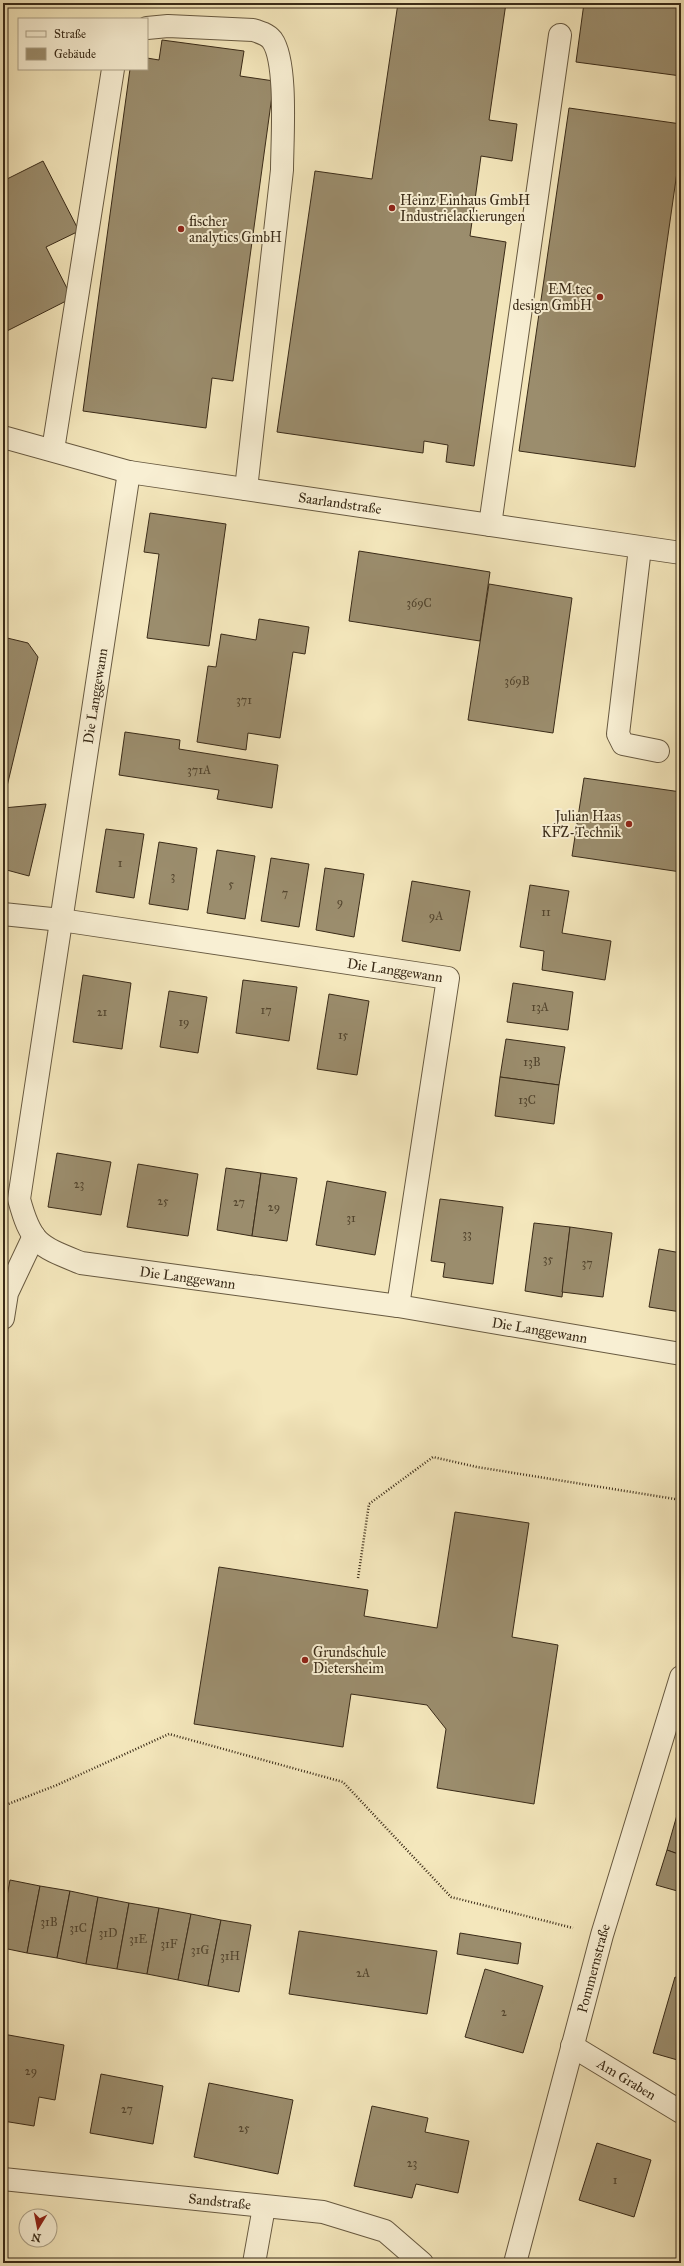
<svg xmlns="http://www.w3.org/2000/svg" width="684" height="2266" font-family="'IM FELL Great Primer',serif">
<rect width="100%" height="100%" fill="#f4e7bc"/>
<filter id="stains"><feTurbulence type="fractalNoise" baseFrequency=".005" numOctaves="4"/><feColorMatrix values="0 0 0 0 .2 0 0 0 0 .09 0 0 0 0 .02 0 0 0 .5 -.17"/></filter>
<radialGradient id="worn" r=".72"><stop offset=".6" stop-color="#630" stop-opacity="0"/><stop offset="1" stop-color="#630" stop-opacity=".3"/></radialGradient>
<!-- building -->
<g fill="#9b8d6d" stroke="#3a2b18">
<polygon points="398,3 506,3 489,120 517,124 512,161 481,156 470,236 506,242 474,466 446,462 448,445 424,441 423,453 277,432 315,171 372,179"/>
<polygon points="584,3 681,3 681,76 576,62"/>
<polygon points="162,40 244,51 240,76 274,81 233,381 212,378 206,428 83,411 130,69 147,69 147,58 159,60"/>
<polygon points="569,108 681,124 681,144 635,467 519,451"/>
<polygon points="43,161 79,231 46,247 72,298 3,333 3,181"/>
<polygon points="150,513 226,524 209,646 147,638 159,554 144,552"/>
<polygon points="359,551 490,572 480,641 349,621"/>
<polygon points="489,584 572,598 553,733 468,720"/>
<polygon points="259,619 309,627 305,654 293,652 280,738 248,733 246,750 197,742 208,666 216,667 221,634 256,640"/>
<polygon points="3,637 28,643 38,657 3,803"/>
<polygon points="125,732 180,740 179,749 278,765 272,808 217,799 219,790 119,775"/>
<polygon points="584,778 681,792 681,872 572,856"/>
<polygon points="46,804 29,876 3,869 3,808"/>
<polygon points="106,829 144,834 134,898 96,892"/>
<polygon points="159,842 197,848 188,910 149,904"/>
<polygon points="217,850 255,856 245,919 207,913"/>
<polygon points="271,858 309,864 299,927 261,921"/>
<polygon points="325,868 364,874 354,937 316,930"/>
<polygon points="412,881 470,891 460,951 402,941"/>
<polygon points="530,885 569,891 562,933 611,941 605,980 542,970 544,951 520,947"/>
<polygon points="83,975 131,983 122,1049 73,1042"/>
<polygon points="243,980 297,987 289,1041 236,1033"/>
<polygon points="513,983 573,992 568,1030 507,1022"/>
<polygon points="169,991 207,997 198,1053 160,1047"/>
<polygon points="329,994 369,1001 357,1075 317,1069"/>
<polygon points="506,1039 565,1047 559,1085 500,1077"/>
<polygon points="500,1077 559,1085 554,1124 495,1116"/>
<polygon points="57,1153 111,1162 101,1215 48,1207"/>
<polygon points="138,1164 198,1174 188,1236 127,1227"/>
<polygon points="226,1168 261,1173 252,1236 217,1230"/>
<polygon points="261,1173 297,1178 287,1241 252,1236"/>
<polygon points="327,1181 386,1192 375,1255 316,1245"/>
<polygon points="440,1199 503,1207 493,1284 443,1277 445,1263 431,1261"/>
<polygon points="534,1223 570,1227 562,1297 525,1291"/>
<polygon points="570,1227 612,1233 603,1297 562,1292"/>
<polygon points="659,1249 681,1253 681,1312 649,1307"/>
<polygon points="455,1512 529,1523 512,1637 558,1645 534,1804 437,1788 446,1729 427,1705 351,1694 343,1747 194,1724 219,1567 368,1590 364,1616 437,1628"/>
<polygon points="677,1815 681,1816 681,1855 667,1850"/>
<polygon points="667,1850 681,1855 681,1892 656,1885"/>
<polygon points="10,1880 40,1886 27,1953 3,1948 3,1918"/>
<polygon points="40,1886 70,1891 57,1958 27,1953"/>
<polygon points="70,1891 98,1897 86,1964 57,1958"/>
<polygon points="98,1897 129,1903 117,1969 86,1964"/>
<polygon points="129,1903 159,1908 147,1974 117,1969"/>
<polygon points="159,1908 191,1914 178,1980 147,1974"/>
<polygon points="191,1914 221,1920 208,1986 178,1980"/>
<polygon points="221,1920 251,1925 239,1992 208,1986"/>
<polygon points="299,1931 437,1951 427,2014 289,1994"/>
<polygon points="460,1933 521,1943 518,1964 457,1954"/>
<polygon points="485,1969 543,1986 523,2053 465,2037"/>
<polygon points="675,1977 681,1979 681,2061 653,2053"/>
<polygon points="3,2034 64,2045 55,2100 39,2097 34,2126 3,2121"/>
<polygon points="101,2074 163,2086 153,2144 90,2133"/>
<polygon points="209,2083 293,2100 278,2174 194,2157"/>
<polygon points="372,2106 428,2118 425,2132 469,2141 458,2193 416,2184 412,2198 354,2186"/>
<polygon points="597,2143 651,2160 634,2217 579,2200"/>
</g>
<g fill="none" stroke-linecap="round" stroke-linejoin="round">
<defs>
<g id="minor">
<path d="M147,28L168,26L253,30C260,32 267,34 272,40C288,62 282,142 282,170L246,489"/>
<path id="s1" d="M3,437L129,472L681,553"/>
<polyline points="53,450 113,69"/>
<path id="s2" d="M129,472L19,1199C31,1244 39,1246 81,1263L398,1306L681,1354"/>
<polyline points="490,525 560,35"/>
<polyline points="640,548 618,734 623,744 658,751"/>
<path id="s3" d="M3,914L61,920L448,978L398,1306"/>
<polyline points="3,1318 7,1293 34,1236"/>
<path id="s4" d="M572,2046L681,2112"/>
<path id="s5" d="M3,2179L323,2212L385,2231L422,2263"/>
<polyline points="254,2263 264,2207"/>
<path id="s6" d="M515,2263L602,1935L681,1677"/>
</g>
</defs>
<!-- minor casing -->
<use href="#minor" stroke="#685a41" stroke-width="24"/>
<!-- path -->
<g stroke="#3a2b18" stroke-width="2.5" stroke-dasharray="1 2" stroke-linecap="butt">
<polyline points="358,1578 369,1504 433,1457 477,1467 681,1500"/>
<polyline points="3,1806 57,1785 169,1734 343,1782 451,1897 573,1928"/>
</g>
<!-- minor -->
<use href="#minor" stroke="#f8efd3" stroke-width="22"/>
</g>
<!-- markers -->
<g fill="#8f2418" stroke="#f8efd3" stroke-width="1.5">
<circle cx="392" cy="208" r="4"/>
<circle cx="181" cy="229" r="4"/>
<circle cx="600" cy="297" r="4"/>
<circle cx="629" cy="824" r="4"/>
<circle cx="305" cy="1660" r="4"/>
</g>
<g text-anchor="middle" stroke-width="4" stroke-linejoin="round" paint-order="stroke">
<!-- number labels -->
<g font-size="12" fill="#52442d">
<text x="419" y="607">369C</text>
<text x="517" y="685">369B</text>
<text x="244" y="704">371</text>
<text x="199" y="774">371A</text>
<text x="120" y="867">1</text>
<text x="173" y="880">3</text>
<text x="231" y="888">5</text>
<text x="285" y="897">7</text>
<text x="340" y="906">9</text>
<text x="546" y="916">11</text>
<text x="436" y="920">9A</text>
<text x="540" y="1011">13A</text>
<text x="266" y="1014">17</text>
<text x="102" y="1016">21</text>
<text x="184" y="1026">19</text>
<text x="343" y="1039">15</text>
<text x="532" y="1066">13B</text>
<text x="527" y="1104">13C</text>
<text x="79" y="1188">23</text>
<text x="163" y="1205">25</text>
<text x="239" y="1206">27</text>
<text x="274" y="1211">29</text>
<text x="351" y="1222">31</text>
<text x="467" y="1238">33</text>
<text x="548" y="1263">35</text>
<text x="587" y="1267">37</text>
<text x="49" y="1926">31B</text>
<text x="78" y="1932">31C</text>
<text x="108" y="1937">31D</text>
<text x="138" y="1943">31E</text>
<text x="169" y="1948">31F</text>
<text x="200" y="1954">31G</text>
<text x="230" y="1960">31H</text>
<text x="363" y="1977">2A</text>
<text x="504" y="2016">2</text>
<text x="31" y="2075">29</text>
<text x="127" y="2113">27</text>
<text x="244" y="2132">25</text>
<text x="412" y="2167">23</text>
<text x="615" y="2184">1</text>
</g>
<!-- poi labels -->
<g font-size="14" fill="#3a2b18" stroke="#f8efd3" text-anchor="start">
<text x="400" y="205">Heinz Einhaus GmbH<tspan x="400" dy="16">Industrielackierungen</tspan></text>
<text x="189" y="226">fischer<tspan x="189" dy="16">analytics GmbH</tspan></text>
<text x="592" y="294" text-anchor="end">EM.tec<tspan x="592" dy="16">design GmbH</tspan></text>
<text x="621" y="821" text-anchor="end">Julian Haas<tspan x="621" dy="16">KFZ-Technik</tspan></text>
<text x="313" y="1657">Grundschule<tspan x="313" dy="16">Dietersheim</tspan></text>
</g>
<!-- street labels -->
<g font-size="14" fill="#3a2b18" stroke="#f8efd3">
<text dy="5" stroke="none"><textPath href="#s1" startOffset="344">Saarlandstraße</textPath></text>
<text transform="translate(95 696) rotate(-81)" y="5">Die Langgewann</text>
<text dy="5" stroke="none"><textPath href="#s3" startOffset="396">Die Langgewann</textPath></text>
<text dy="5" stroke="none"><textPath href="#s2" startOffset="938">Die Langgewann</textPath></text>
<text dy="5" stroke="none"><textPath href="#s2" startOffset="1294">Die Langgewann</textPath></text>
<text dy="5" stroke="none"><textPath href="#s6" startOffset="305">Pommernstraße</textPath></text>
<text dy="5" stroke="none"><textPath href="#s4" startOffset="64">Am Graben</textPath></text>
<text dy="5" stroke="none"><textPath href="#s5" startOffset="218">Sandstraße</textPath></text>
</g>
</g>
<!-- margin -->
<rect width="684" height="2266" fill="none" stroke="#f4e7bc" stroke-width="16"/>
<rect x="4" y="4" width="676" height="2258" fill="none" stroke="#3a2b18" stroke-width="2"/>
<rect x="8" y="8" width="668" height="2250" fill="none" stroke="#3a2b18"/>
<!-- legend -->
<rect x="18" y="18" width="130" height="52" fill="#f8efd3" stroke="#aca188"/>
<rect x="26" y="31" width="20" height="6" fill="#f8efd3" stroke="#aca188"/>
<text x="54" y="38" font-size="12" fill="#3a2b18">Straße</text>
<rect x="26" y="48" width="20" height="12" fill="#9b8d6d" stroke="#aca188"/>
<text x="54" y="58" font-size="12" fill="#3a2b18">Gebäude</text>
<!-- north arrow -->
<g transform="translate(38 2228) rotate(190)"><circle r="19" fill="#f8efd3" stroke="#aca188"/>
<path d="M0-3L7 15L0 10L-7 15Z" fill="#8f2418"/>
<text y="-6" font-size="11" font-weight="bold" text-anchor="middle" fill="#3a2b18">N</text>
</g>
<rect width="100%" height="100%" filter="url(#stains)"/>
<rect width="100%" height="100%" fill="url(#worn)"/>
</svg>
